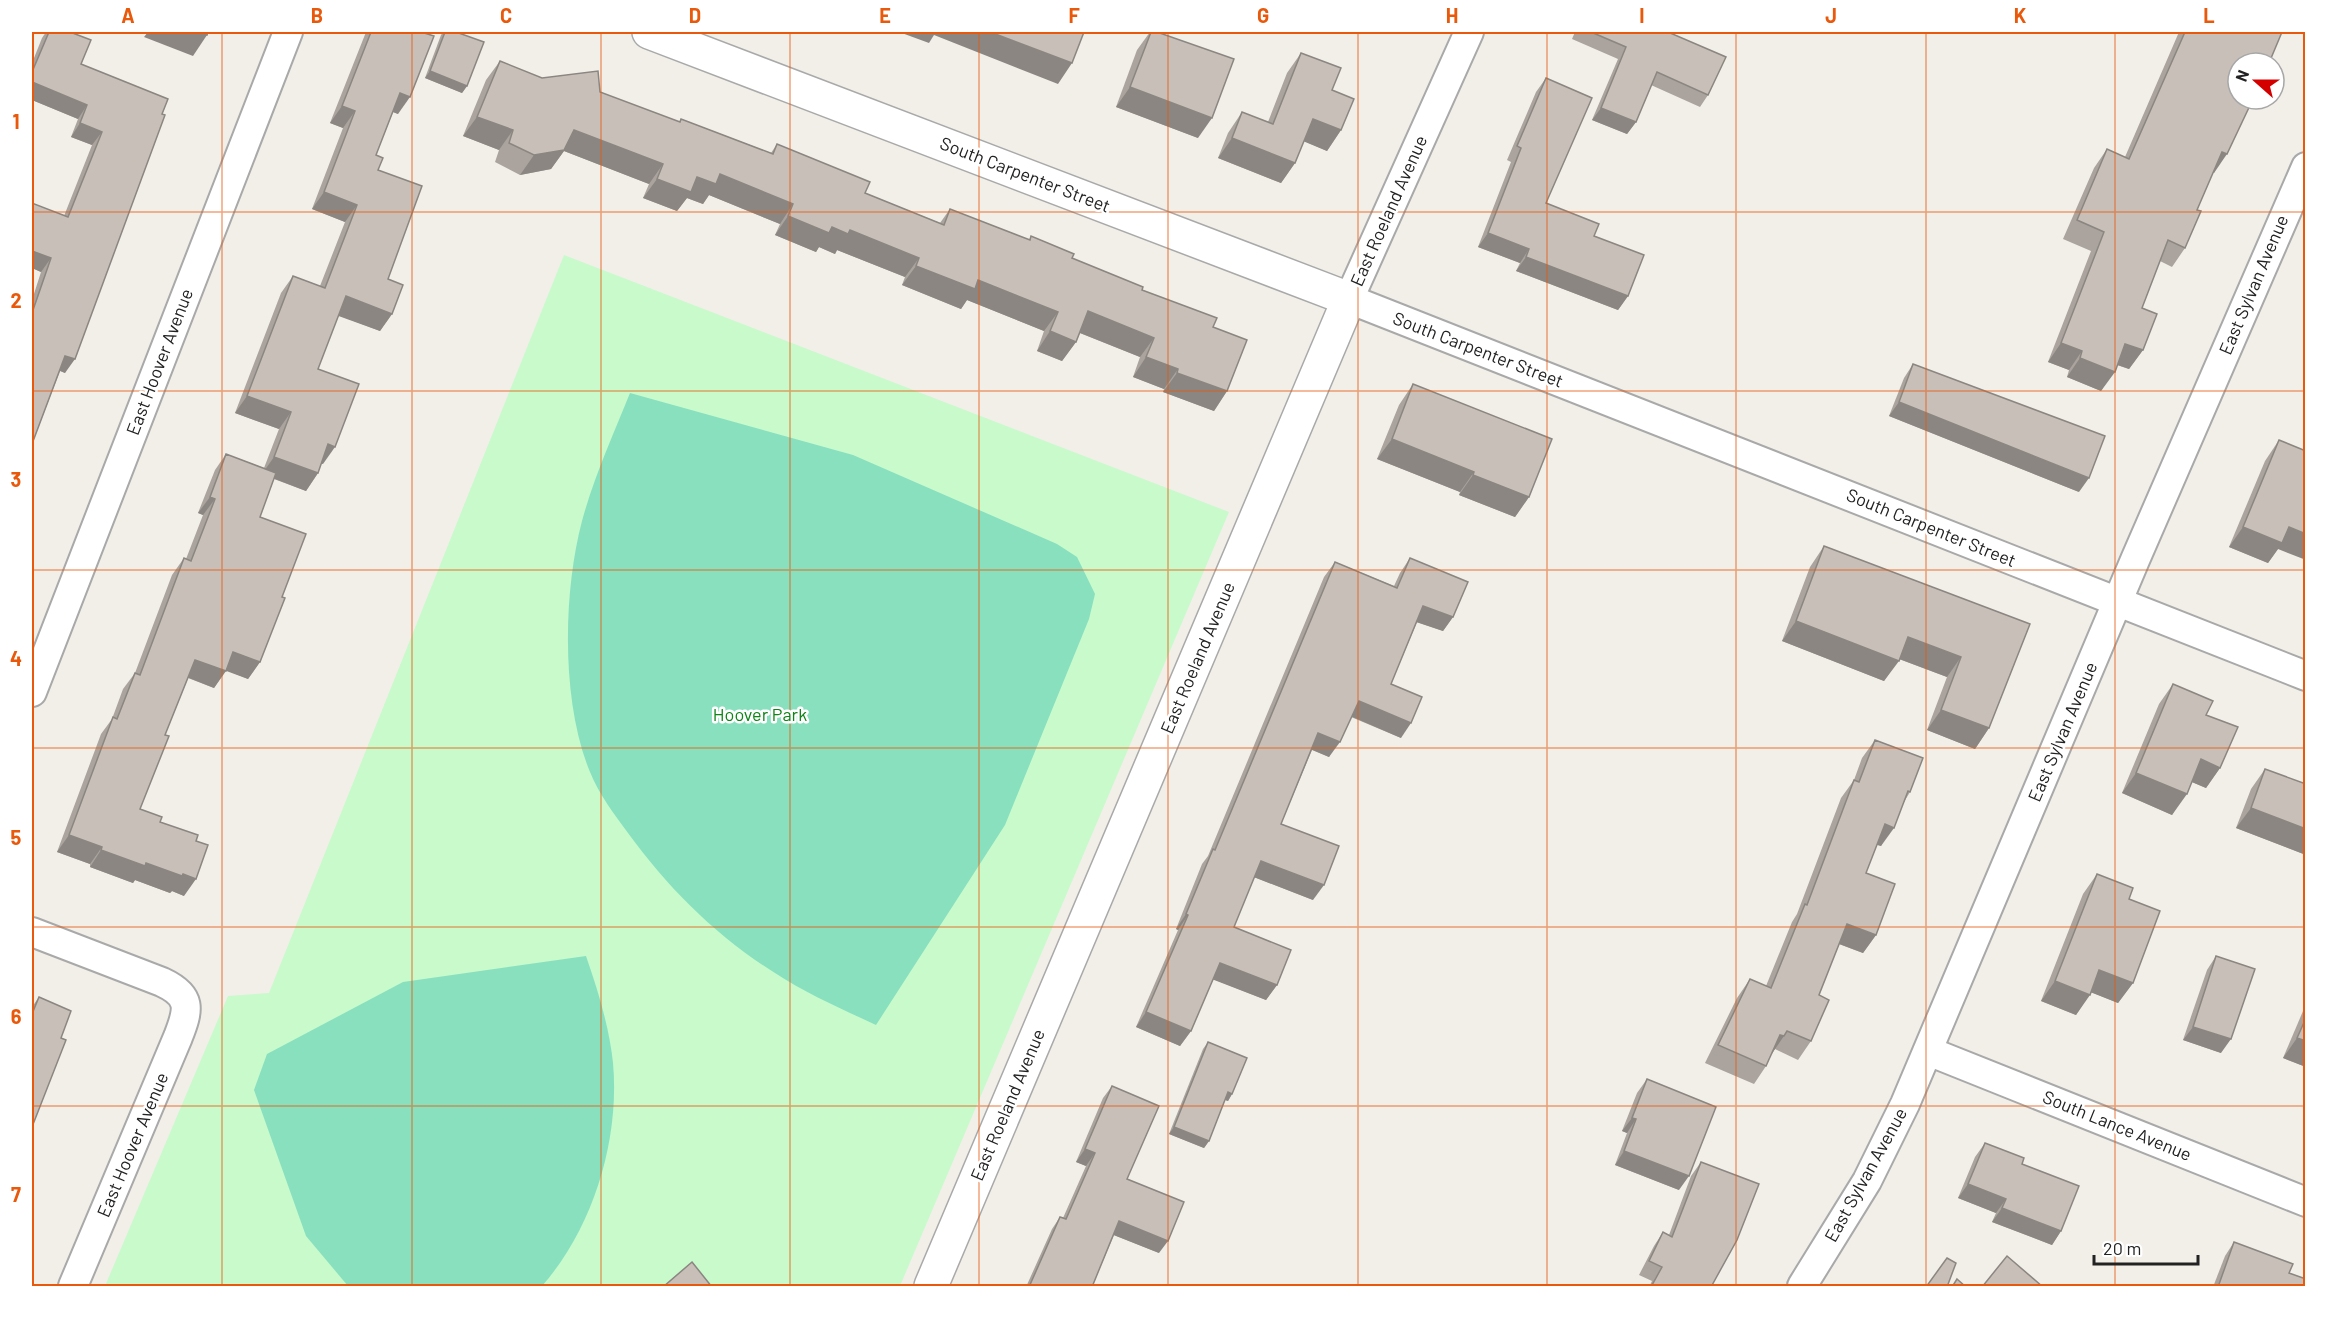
<svg xmlns="http://www.w3.org/2000/svg" width="2337" height="1318" font-family="Barlow,sans-serif">
<rect width="100%" height="100%" fill="#f2efe9"/>
<!-- park -->
<polygon fill="#c8facc" points="564,255 1229,512 900,1286 105,1286 228,996 269,993"/>
<!-- pitch -->
<g fill="#88e0be">
<path d="M630,393L853,455L1057,544L1077,557L1095,594L1089,619L1005,825L876,1025C842,1009 807,994 775,973C717,937 668,888 628,833C614,814 599,794 590,772C561,702 563,593 582,521C594,477 613,435 630,393Z"/>
<path d="M586,956C598,991 609,1026 613,1063C620,1140 593,1228 542,1286H348L306,1236L254,1090L267,1054L403,982Z"/>
</g>
<g fill="none" stroke-linecap="round" stroke-linejoin="round">
<defs>
<g id="minor">
<polyline points="1469,32 1349,299 2306,676"/>
<polyline points="32,692 288,32"/>
<path d="M32,932L162,982C192,996 189,1009 178,1037L73,1286"/>
<polyline points="1928,1051 2306,1202"/>
<polyline points="1802,1286 1867,1181 1905,1104 2135,560 2306,167"/>
</g>
<polyline id="tertiary" points="649,32 1349,299 931,1286"/>
</defs>
<!-- minor casing -->
<use href="#minor" stroke="#a9a9a9" stroke-width="32"/>
<!-- tertiary casing -->
<use href="#tertiary" stroke="#a9a9a9" stroke-width="36"/>
<!-- minor -->
<use href="#minor" stroke="#fff" stroke-width="28"/>
<!-- tertiary -->
<use href="#tertiary" stroke="#fff" stroke-width="33"/>
</g>
<!-- wall -->
<g fill="#aba49e">
<polygon points="46,32 70,32 81,64 168,99 65,373 60,371 32,444 32,300 41,272 32,268 32,203 64,216 92,145 71,137 78,119 32,100 32,63 42,38"/>
<polygon points="366,32 421,32 398,114 393,112 376,155 388,279 392,314 380,331 338,315 318,369 323,464 321,463 318,473 306,491 274,479 260,517 282,597 260,662 248,679 226,670 214,688 188,678 165,735 140,809 160,822 184,896 172,891 170,893 135,880 133,883 90,867 90,864 57,852 101,734 112,719 123,689 135,673 172,575 184,558 186,559 203,515 198,513 215,470 226,454 264,468 279,429 235,413 281,293 293,276 320,286 345,222 312,209 343,128 330,123"/>
<polygon points="443,32 456,32 467,86 462,93 425,78 441,35"/>
<polygon points="1150,32 1157,32 1198,138 1116,107 1137,50"/>
<polygon points="1575,32 1668,32 1708,95 1700,107 1651,85 1636,122 1627,134 1592,120 1618,59 1572,39"/>
<polygon points="2179,32 2282,32 2214,173 2213,172 2197,210 2185,248 2172,267 2160,261 2142,308 2143,350 2129,369 2117,365 2101,391 2067,377 2069,370 2048,362 2091,251 2063,239 2094,168 2107,149 2125,157"/>
<polygon points="1301,53 1332,90 1341,130 1327,151 1304,141 1295,163 1281,183 1218,158 1228,133 1242,112 1268,122 1287,73"/>
<polygon points="500,61 542,78 600,92 679,122 681,119 771,153 777,144 865,193 940,223 950,209 1029,240 1031,236 1072,258 1142,290 1213,327 1227,391 1214,411 1163,392 1164,389 1133,377 1140,357 1080,333 1076,342 1062,361 1037,351 1044,331 967,300 961,309 902,285 905,277 837,250 835,254 819,247 816,252 775,235 780,224 709,195 703,204 687,198 677,211 643,198 649,184 564,151 551,169 520,175 495,162 499,150 463,136 486,80"/>
<polygon points="1546,78 1546,203 1594,236 1628,296 1618,310 1516,271 1520,263 1478,247 1511,162 1507,160 1536,92"/>
<polygon points="1913,364 2079,492 1889,416 1904,378"/>
<polygon points="1413,384 1529,497 1515,517 1459,495 1460,492 1377,459 1399,405"/>
<polygon points="2279,440 2278,549 2268,563 2229,547 2265,461"/>
<polygon points="1824,546 2030,624 1989,728 1975,749 1927,730 1947,677 1899,659 1884,681 1782,641 1810,567"/>
<polygon points="1410,558 1453,617 1443,631 1417,622 1391,684 1401,738 1351,717 1329,757 1312,750 1281,824 1313,900 1254,877 1234,927 1277,985 1266,1000 1213,979 1191,1031 1180,1046 1136,1027 1178,930 1176,929 1202,864 1208,856 1324,577 1335,562 1394,586 1400,573"/>
<polygon points="2173,684 2206,715 2220,768 2206,788 2192,782 2172,815 2122,793 2159,704"/>
<polygon points="1875,740 1910,792 1904,802 1881,846 1877,845 1866,873 1876,935 1863,953 1839,944 1819,995 1811,1041 1798,1060 1775,1049 1771,1054 1766,1066 1754,1084 1705,1063 1737,998 1750,979 1766,986 1792,922 1797,914 1841,798 1854,780 1862,758"/>
<polygon points="2265,769 2303,783 2306,777 2306,855 2236,828 2251,789"/>
<polygon points="2097,874 2129,899 2133,983 2118,1003 2091,992 2076,1015 2041,1001 2083,894"/>
<polygon points="2216,956 2221,1053 2183,1040 2207,970"/>
<polygon points="39,997 61,1038 32,1127 32,1007"/>
<polygon points="2306,1004 2306,1067 2283,1058"/>
<polygon points="1208,1042 1232,1094 1228,1101 1225,1100 1209,1141 1204,1148 1169,1134 1203,1049"/>
<polygon points="1647,1079 1679,1190 1615,1165 1627,1133 1622,1131 1637,1093"/>
<polygon points="1112,1086 1127,1179 1159,1253 1114,1235 1092,1287 1026,1287 1052,1229 1060,1217 1063,1218 1086,1166 1076,1162 1103,1098"/>
<polygon points="1985,1143 2022,1164 2061,1231 2052,1245 1992,1222 1996,1213 1958,1198 1975,1157"/>
<polygon points="1701,1162 1711,1287 1649,1287 1652,1281 1639,1275 1654,1246 1663,1232 1669,1235 1691,1176"/>
<polygon points="2234,1242 2289,1273 2306,1287 2213,1287 2225,1256"/>
</g>
<!-- shaded-wall -->
<g fill="#8b8681">
<polygon points="148,32 197,32 207,35 193,56 144,37"/>
<polygon points="899,32 990,32 1072,63 1058,84 934,35 929,43"/>
<polygon points="430,71 467,86 462,93 425,78"/>
<polygon points="32,82 87,105 78,119 32,100"/>
<polygon points="1130,87 1212,118 1198,138 1116,107"/>
<polygon points="400,93 410,97 398,114 388,110"/>
<polygon points="342,106 355,111 343,128 330,123"/>
<polygon points="1601,108 1636,122 1627,134 1592,120"/>
<polygon points="477,117 513,130 499,150 463,136"/>
<polygon points="1313,119 1341,130 1327,151 1298,139"/>
<polygon points="80,123 102,132 92,145 71,137"/>
<polygon points="574,130 663,164 649,184 564,151 551,169 520,175 534,155"/>
<polygon points="1232,138 1295,163 1281,183 1218,158"/>
<polygon points="2222,152 2227,154 2214,173 2209,171"/>
<polygon points="720,174 793,204 780,224 709,195 703,204 687,198 677,211 643,198 657,179 697,177"/>
<polygon points="324,192 357,205 345,222 312,209"/>
<polygon points="788,216 832,227 850,230 919,258 905,277 837,250 835,254 819,247 816,252 775,235"/>
<polygon points="1488,233 1529,249 1520,263 1478,247"/>
<polygon points="32,251 51,258 41,272 32,268"/>
<polygon points="1526,257 1628,296 1618,310 1516,271"/>
<polygon points="916,266 978,280 1058,312 1044,331 967,300 961,309 902,285"/>
<polygon points="346,296 392,314 380,331 333,314"/>
<polygon points="1088,311 1154,338 1140,357 1075,331"/>
<polygon points="1050,331 1076,342 1062,361 1037,351"/>
<polygon points="2061,343 2082,351 2069,370 2048,362"/>
<polygon points="2125,344 2143,350 2129,369 2112,363"/>
<polygon points="65,356 75,359 65,373 56,369"/>
<polygon points="1146,357 1178,369 1164,389 1133,377"/>
<polygon points="2080,358 2115,372 2101,391 2067,377"/>
<polygon points="1177,373 1227,391 1214,411 1163,392"/>
<polygon points="247,396 291,412 279,429 235,413"/>
<polygon points="1899,402 2089,478 2079,492 1889,416"/>
<polygon points="1392,439 1474,472 1460,492 1377,459"/>
<polygon points="328,444 335,447 323,464 316,462"/>
<polygon points="274,457 318,473 306,491 262,474"/>
<polygon points="1473,475 1529,497 1515,517 1459,495"/>
<polygon points="210,497 215,499 203,515 198,513"/>
<polygon points="2243,527 2289,527 2306,534 2306,560 2278,549 2268,563 2229,547"/>
<polygon points="1423,606 1453,617 1443,631 1413,621"/>
<polygon points="1796,621 1899,661 1884,681 1782,641"/>
<polygon points="1908,637 1961,657 1947,677 1894,657"/>
<polygon points="233,652 260,662 248,679 221,669"/>
<polygon points="195,660 226,671 214,688 184,676"/>
<polygon points="1359,701 1411,723 1401,738 1348,715"/>
<polygon points="1941,710 1989,728 1975,749 1927,730"/>
<polygon points="1318,733 1340,742 1329,757 1308,748"/>
<polygon points="2201,759 2220,768 2206,788 2187,780"/>
<polygon points="2136,773 2187,794 2172,815 2122,793"/>
<polygon points="2251,808 2306,829 2306,855 2236,828"/>
<polygon points="1885,824 1894,828 1881,846 1872,843"/>
<polygon points="69,835 102,847 90,864 57,852"/>
<polygon points="101,850 183,874 196,879 184,896 172,891 170,893 135,880 133,883 90,867"/>
<polygon points="1261,861 1324,885 1313,900 1251,876"/>
<polygon points="1186,914 1188,915 1178,930 1176,929"/>
<polygon points="1847,924 1876,935 1863,953 1834,942"/>
<polygon points="1220,963 1277,985 1266,1000 1209,978"/>
<polygon points="2099,970 2133,983 2118,1003 2085,990"/>
<polygon points="2055,981 2090,995 2076,1015 2041,1001"/>
<polygon points="1146,1012 1191,1031 1180,1046 1136,1027"/>
<polygon points="2193,1027 2231,1039 2221,1053 2183,1040"/>
<polygon points="1780,1035 1784,1036 1771,1055"/>
<polygon points="2297,1038 2306,1041 2306,1067 2283,1058"/>
<polygon points="1228,1092 1232,1094 1228,1101 1223,1099"/>
<polygon points="1632,1118 1636,1119 1627,1133 1622,1131"/>
<polygon points="1174,1127 1209,1141 1204,1148 1169,1134"/>
<polygon points="1085,1149 1095,1153 1086,1166 1076,1162"/>
<polygon points="1624,1151 1689,1176 1679,1190 1615,1165"/>
<polygon points="1968,1184 2006,1199 1996,1213 1958,1198"/>
<polygon points="2002,1208 2061,1231 2052,1245 1992,1222"/>
<polygon points="1119,1221 1168,1241 1159,1253 1111,1234"/>
</g>
<!-- building -->
<g fill="#c7bfb8" stroke="#8b8681" stroke-width="1.5">
<polygon points="49,32 70,32 91,40 81,64 168,99 162,114 165,115 75,359 65,356 32,444 32,313 51,258 32,251 32,203 68,217 102,132 80,123 87,105 32,82 32,72"/>
<polygon points="197,32 208,32 207,35"/>
<polygon points="371,32 421,32 434,36 410,97 400,93 376,155 383,158 378,170 422,186 388,279 403,285 392,314 346,296 318,369 359,384 335,447 328,444 318,473 274,457 291,412 247,396 293,276 325,288 357,205 324,192 355,111 342,106"/>
<polygon points="445,32 456,32 484,42 467,86 430,71"/>
<polygon points="990,32 1084,32 1072,63"/>
<polygon points="1151,32 1157,32 1234,59 1212,118 1130,87"/>
<polygon points="1591,32 1668,32 1726,57 1708,95 1657,72 1636,122 1601,108 1626,47"/>
<polygon points="2185,32 2282,32 2269,63 2238,63 2238,99 2253,99 2227,154 2222,152 2197,210 2201,211 2185,248 2168,240 2142,308 2157,314 2143,350 2125,344 2115,372 2080,358 2082,351 2061,343 2104,232 2077,220 2107,149 2129,159"/>
<polygon points="1301,53 1341,68 1332,90 1354,99 1341,130 1313,119 1295,163 1232,138 1242,112 1273,124"/>
<polygon points="500,61 542,78 598,71 600,92 680,122 681,119 773,154 777,144 870,182 865,193 944,225 950,209 1030,240 1031,236 1074,254 1072,258 1143,287 1142,290 1217,318 1213,327 1247,340 1227,391 1177,373 1178,369 1146,357 1154,338 1088,311 1076,342 1050,331 1058,312 978,280 975,289 916,266 919,258 850,230 848,234 832,227 829,233 788,216 793,204 720,174 716,184 697,177 691,192 657,179 663,164 574,130 564,150 534,155 509,143 513,130 477,117"/>
<polygon points="1546,78 1592,98 1546,203 1599,224 1594,236 1644,255 1628,296 1526,257 1529,249 1488,233 1521,148 1517,146"/>
<polygon points="1913,364 2105,436 2089,478 1899,402"/>
<polygon points="1413,384 1552,439 1529,497 1473,475 1474,472 1392,439"/>
<polygon points="2279,440 2306,451 2306,534 2289,527 2282,543 2243,527"/>
<polygon points="226,454 276,473 260,517 306,534 282,597 285,598 260,662 233,652 226,671 195,660 165,735 169,736 140,809 162,817 160,822 198,835 196,841 208,845 196,879 183,874 182,876 146,863 145,866 101,850 102,847 69,835 113,717 117,719 135,673 140,675 184,558 191,561 215,499 210,497"/>
<polygon points="1824,546 2030,624 1989,728 1941,710 1961,657 1908,637 1899,661 1796,621"/>
<polygon points="1410,558 1468,582 1453,617 1423,606 1391,684 1422,697 1411,723 1359,701 1340,742 1318,733 1281,824 1339,846 1324,885 1261,861 1234,927 1291,950 1277,985 1220,963 1191,1031 1146,1012 1188,915 1186,914 1213,849 1215,850 1335,562 1397,588"/>
<polygon points="2173,684 2213,701 2206,715 2238,727 2220,768 2201,759 2187,794 2136,773"/>
<polygon points="1875,740 1923,758 1910,792 1908,791 1894,828 1885,824 1866,873 1895,884 1876,935 1847,924 1819,995 1829,1000 1811,1041 1787,1031 1784,1036 1780,1035 1766,1066 1718,1045 1750,979 1771,988 1805,904 1807,905 1854,780 1859,782"/>
<polygon points="2265,769 2306,784 2306,829 2251,808"/>
<polygon points="2097,874 2133,888 2129,899 2160,911 2133,983 2099,970 2090,995 2055,981"/>
<polygon points="2216,956 2255,969 2231,1039 2193,1027"/>
<polygon points="39,997 71,1011 61,1038 66,1040 32,1127 32,1014"/>
<polygon points="2306,1018 2306,1041 2297,1038"/>
<polygon points="1208,1042 1247,1058 1232,1094 1228,1092 1209,1141 1174,1127"/>
<polygon points="1647,1079 1716,1107 1689,1176 1624,1151 1636,1119 1632,1118"/>
<polygon points="1112,1086 1159,1106 1127,1179 1184,1202 1168,1241 1119,1221 1092,1287 1029,1287 1060,1217 1066,1219 1095,1153 1085,1149"/>
<polygon points="1985,1143 2024,1158 2022,1164 2079,1186 2061,1231 2002,1208 2006,1199 1968,1184"/>
<polygon points="1701,1162 1759,1184 1737,1240 1711,1287 1651,1287 1662,1267 1649,1261 1663,1232 1672,1237"/>
<polygon points="2234,1242 2293,1264 2289,1273 2306,1279 2306,1287 2218,1287"/>
<polygon points="2007,1256 2043,1287 1982,1287"/>
<polygon points="1947,1258 1956,1263 1947,1287 1926,1287"/>
<polygon points="692,1262 712,1287 663,1287"/>
<polygon points="1957,1279 1966,1287 1952,1287"/>
</g>
<!-- grid -->
<path fill="none" stroke="#e8590c" stroke-width="1.5" stroke-opacity="0.55" d="M222,32V1286M412,32V1286M601,32V1286M790,32V1286M979,32V1286M1168,32V1286M1358,32V1286M1547,32V1286M1736,32V1286M1926,32V1286M2115,32V1286M32,212H2306M32,391H2306M32,570H2306M32,748H2306M32,927H2306M32,1106H2306"/>
<g text-anchor="middle" stroke-width="5" stroke-linejoin="round" paint-order="stroke">
<!-- street labels -->
<g font-size="18" fill="#222" stroke="#fff">
<text transform="translate(1025 175) rotate(21)" y="6">South Carpenter Street</text>
<text transform="translate(1389 211) rotate(-66)" y="6">East Roeland Avenue</text>
<text transform="translate(2254 285) rotate(-67)" y="6">East Sylvan Avenue</text>
<text transform="translate(1478 350) rotate(21)" y="6">South Carpenter Street</text>
<text transform="translate(160 362) rotate(-69)" y="6">East Hoover Avenue</text>
<text transform="translate(1931 528) rotate(22)" y="6">South Carpenter Street</text>
<text transform="translate(1198 658) rotate(-67)" y="6">East Roeland Avenue</text>
<text transform="translate(2063 732) rotate(-67)" y="6">East Sylvan Avenue</text>
<text transform="translate(1008 1105) rotate(-67)" y="6">East Roeland Avenue</text>
<text transform="translate(2117 1126) rotate(22)" y="6">South Lance Avenue</text>
<text transform="translate(133 1145) rotate(-67)" y="6">East Hoover Avenue</text>
<text transform="translate(1866 1175) rotate(-61)" y="6">East Sylvan Avenue</text>
</g>
<!-- park labels -->
<g font-size="18" fill="#0c8416" stroke="#fff">
<text x="760" y="721">Hoover Park</text>
</g>
</g>
<!-- border -->
<rect width="2337" height="1318" fill="none" stroke="#ffffff" stroke-width="66"/>
<!-- north arrow -->
<g transform="translate(2256 81) rotate(291)"><circle r="28" fill="#ffffff" stroke="#a7a7a7" stroke-width="1.5"/>
<path d="M0-4.5L10 22L0 15L-10 22Z" fill="#d40000"/>
<text y="-9" font-size="16" font-weight="bold" text-anchor="middle" fill="#222222">N</text>
</g>
<!-- scale -->
<path d="M2094 1255v9h104v-9" fill="none" stroke="#222222" stroke-width="3"/>
<text x="2103" y="1255" font-size="18" fill="#222222" stroke="#ffffff" stroke-width="4.5" paint-order="stroke">20 m</text>
<rect x="33" y="33" width="2271" height="1252" fill="none" stroke="#e8590c" stroke-width="2"/>
<g font-size="20" text-anchor="middle" font-weight="bold" fill="#e8590c">
<text x="128" y="23">A</text>
<text x="317" y="23">B</text>
<text x="506" y="23">C</text>
<text x="695" y="23">D</text>
<text x="885" y="23">E</text>
<text x="1074" y="23">F</text>
<text x="1263" y="23">G</text>
<text x="1452" y="23">H</text>
<text x="1642" y="23">I</text>
<text x="1831" y="23">J</text>
<text x="2020" y="23">K</text>
<text x="2209" y="23">L</text>
<text x="16" y="129">1</text>
<text x="16" y="308">2</text>
<text x="16" y="487">3</text>
<text x="16" y="666">4</text>
<text x="16" y="845">5</text>
<text x="16" y="1024">6</text>
<text x="16" y="1202">7</text>
</g>
</svg>
